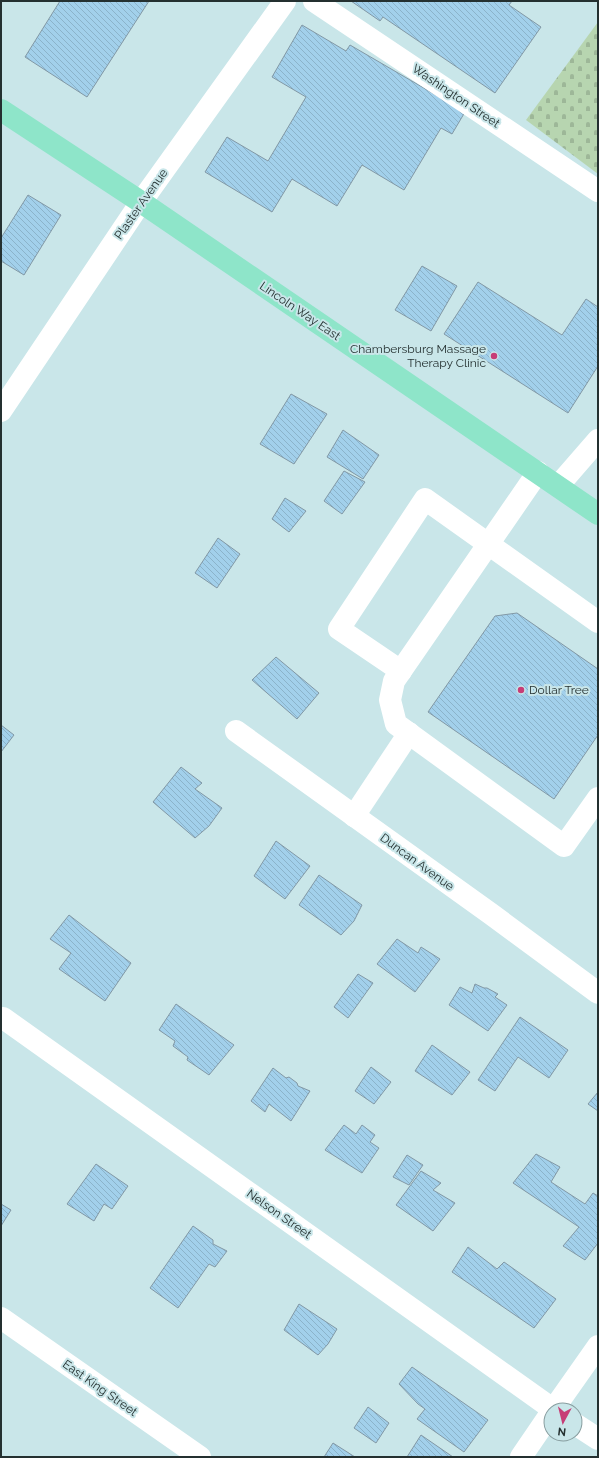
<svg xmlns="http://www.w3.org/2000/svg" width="599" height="1458" font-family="Raleway,sans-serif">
<defs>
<pattern id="cemetery-stones" width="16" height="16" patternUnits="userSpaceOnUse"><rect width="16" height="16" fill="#b7d5b0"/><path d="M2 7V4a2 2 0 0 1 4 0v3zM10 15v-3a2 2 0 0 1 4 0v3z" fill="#9db798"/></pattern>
<pattern id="building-back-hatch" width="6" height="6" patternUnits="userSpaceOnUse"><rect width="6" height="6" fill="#a2d0eb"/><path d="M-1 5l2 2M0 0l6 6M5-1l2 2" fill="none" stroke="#8bb3ca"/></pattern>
</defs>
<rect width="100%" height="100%" fill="#c9e6e9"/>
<!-- cemetery -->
<polygon fill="url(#cemetery-stones)" points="598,22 598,174 526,120"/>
<!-- building -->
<g fill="url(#building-back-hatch)" stroke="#8298a5">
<polygon points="60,1 149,1 87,97 25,57"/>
<polygon points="351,1 512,1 509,5 541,27 495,93 383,17 380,21"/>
<polygon points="302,25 346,51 350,45 465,112 452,134 441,128 404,190 362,165 337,206 292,179 272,212 205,172 227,137 268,161 306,97 272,77"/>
<polygon points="28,195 61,215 24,275 1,261 1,238"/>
<polygon points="422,266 457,286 431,331 395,310"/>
<polygon points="478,282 562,335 586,299 598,307 598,366 568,413 444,334"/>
<polygon points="291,394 327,414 294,464 260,444"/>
<polygon points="343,430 379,455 363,479 327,457"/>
<polygon points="344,471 365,482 342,514 324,501"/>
<polygon points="285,498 306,511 289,532 272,519"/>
<polygon points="218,538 240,554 217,588 195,573"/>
<polygon points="517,613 598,669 598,735 554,799 428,712 495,616"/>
<polygon points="276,657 319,693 297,719 252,680"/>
<polygon points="1,725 14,735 1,752"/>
<polygon points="181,767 202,783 195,789 222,808 209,826 195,838 153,802"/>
<polygon points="276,841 310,866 285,899 254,876"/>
<polygon points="319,875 362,905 354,921 341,935 299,905"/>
<polygon points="69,915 131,963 105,1001 59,969 71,953 50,939"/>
<polygon points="397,939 418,953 421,947 440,959 415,992 377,964"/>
<polygon points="358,974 373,983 348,1018 334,1007"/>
<polygon points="475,984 484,988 487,988 498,994 495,997 507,1005 488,1031 449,1005 460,987 472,993"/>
<polygon points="176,1004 234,1045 209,1075 187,1060 188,1057 173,1046 175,1041 159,1030"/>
<polygon points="520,1017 568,1050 549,1078 518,1057 495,1091 478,1080"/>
<polygon points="432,1045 470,1072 452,1095 415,1071"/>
<polygon points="371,1067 391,1082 374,1104 355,1091"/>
<polygon points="273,1068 286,1078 289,1077 297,1083 298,1086 310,1091 291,1121 269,1104 265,1112 251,1101"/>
<polygon points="598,1092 598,1111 588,1104"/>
<polygon points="344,1125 356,1134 362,1125 375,1135 370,1142 379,1148 362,1173 325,1150"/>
<polygon points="536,1154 560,1167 551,1182 585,1204 593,1193 598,1196 598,1243 585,1260 563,1246 579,1227 513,1183"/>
<polygon points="407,1155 423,1165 409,1185 393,1177"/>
<polygon points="96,1164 128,1186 112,1209 104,1204 94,1221 67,1204"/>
<polygon points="421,1171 441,1183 433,1190 455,1203 433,1231 396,1205"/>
<polygon points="1,1204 11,1210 1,1226"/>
<polygon points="193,1226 213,1240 213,1244 227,1251 215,1267 209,1264 178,1308 150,1288"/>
<polygon points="468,1247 497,1269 504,1262 556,1299 534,1328 452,1272"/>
<polygon points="299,1304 337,1329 328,1344 318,1355 284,1330"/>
<polygon points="412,1367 488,1420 464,1452 417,1419 425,1409 418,1404 399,1384"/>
<polygon points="368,1407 389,1423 376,1443 354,1428"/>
<polygon points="421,1435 453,1457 407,1457"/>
<polygon points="333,1443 355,1457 324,1457"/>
</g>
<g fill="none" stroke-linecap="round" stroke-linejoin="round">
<!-- minor -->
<g stroke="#fff" stroke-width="22">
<polyline points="314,1 598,191"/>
<polyline points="1,411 141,202 285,1"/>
<polyline points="538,472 394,681 390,700 396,724 564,846 598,798"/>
<polyline points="558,486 598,440"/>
<polyline points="401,671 339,629 425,499 598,622"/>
<polyline points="236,731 491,914 598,993"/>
<polyline points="354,816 409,733"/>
<polyline points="3,1018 554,1410"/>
<polyline points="1,1318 200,1457"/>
<polyline points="553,1410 598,1346"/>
<polyline points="575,1424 598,1439"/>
<polyline points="521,1457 551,1413"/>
</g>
<!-- highway -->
<polyline stroke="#8ee5c9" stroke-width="22" points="1,110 141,202 598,514"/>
</g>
<!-- markers -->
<g fill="#c73d77" stroke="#c9e6e9" stroke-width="1.5">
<circle cx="494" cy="356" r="4"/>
<circle cx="521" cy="690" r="4"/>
</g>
<g text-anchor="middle" stroke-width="4" stroke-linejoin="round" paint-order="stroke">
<!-- street labels -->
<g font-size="12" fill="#243030" stroke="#c9e6e9">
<text transform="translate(456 96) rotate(34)" y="4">Washington Street</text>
<text transform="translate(141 204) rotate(-55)" y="4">Plaster Avenue</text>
<text transform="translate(300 311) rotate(34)" y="4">Lincoln Way East</text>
<text transform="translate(417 862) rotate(36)" y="4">Duncan Avenue</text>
<text transform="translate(279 1214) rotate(35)" y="4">Nelson Street</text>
<text transform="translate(100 1388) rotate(35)" y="4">East King Street</text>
</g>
<!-- poi labels -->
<g font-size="12" fill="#243030" stroke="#c9e6e9" text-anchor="end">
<text x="486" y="353">Chambersburg Massage<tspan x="486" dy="14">Therapy Clinic</tspan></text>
<text x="529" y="694" text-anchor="start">Dollar Tree</text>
</g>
</g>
<!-- border -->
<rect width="599" height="1458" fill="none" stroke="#243030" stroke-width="4"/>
<!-- north arrow -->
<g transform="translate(563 1422) rotate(187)"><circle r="19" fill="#c9e6e9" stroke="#879d9f"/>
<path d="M0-3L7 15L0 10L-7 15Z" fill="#c73d77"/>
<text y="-6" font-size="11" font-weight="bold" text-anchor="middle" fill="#243030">N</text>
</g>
</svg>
